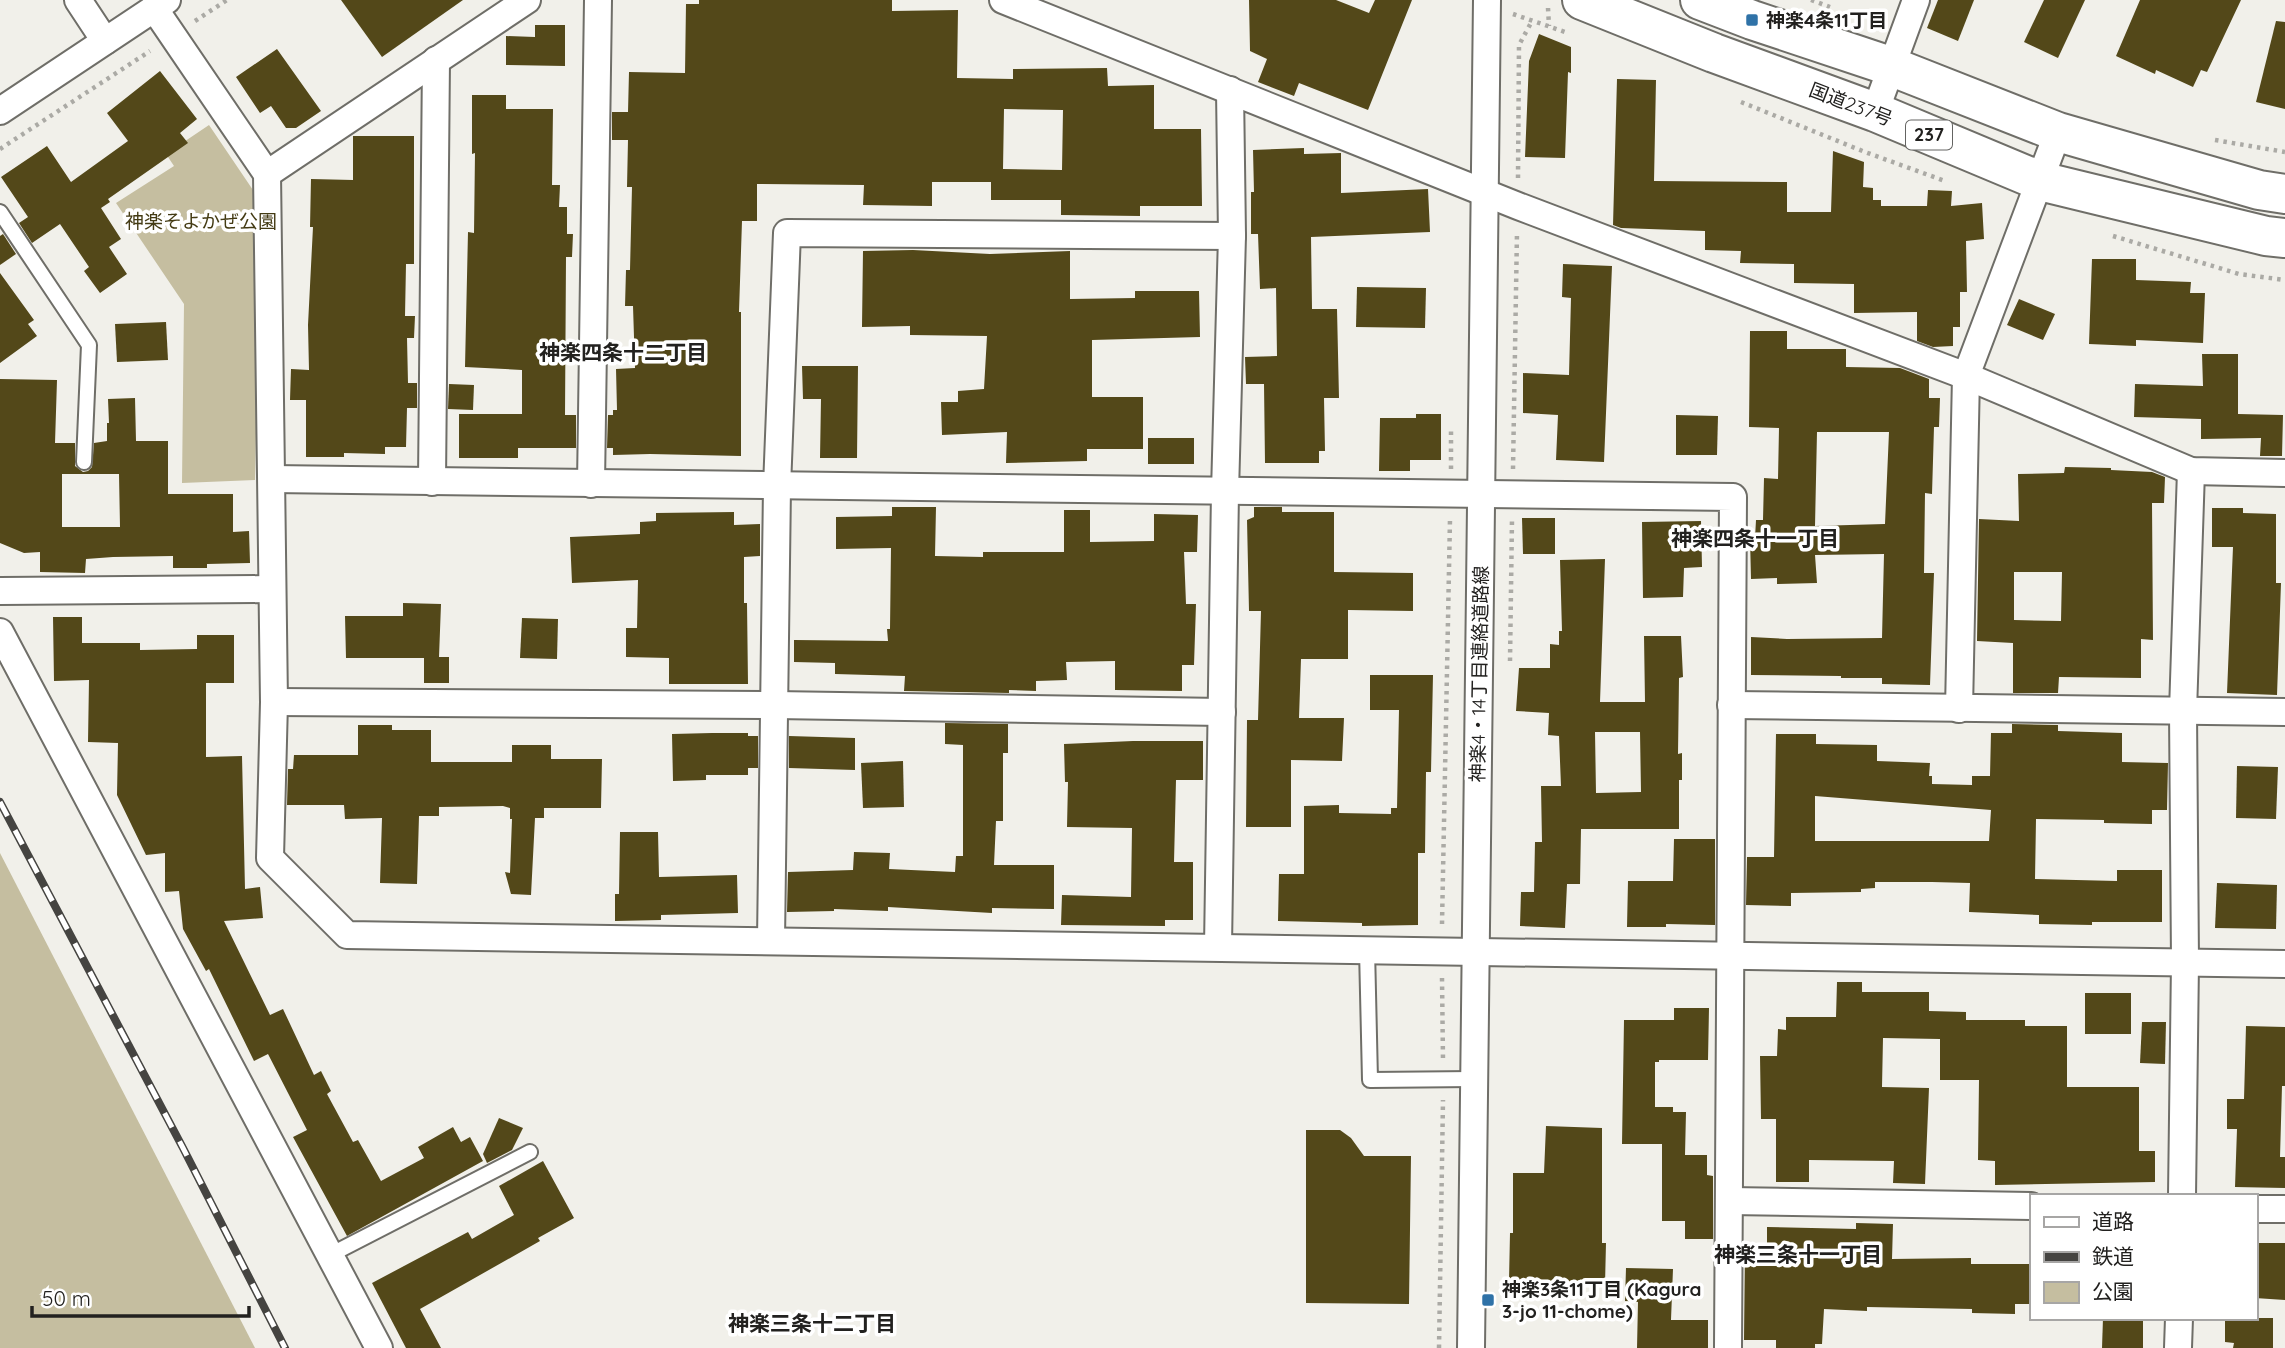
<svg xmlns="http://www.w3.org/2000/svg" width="2285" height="1348" font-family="Quicksand,'Noto Sans JP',sans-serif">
<rect width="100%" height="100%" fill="#f1f0ea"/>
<!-- green -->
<g fill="#c5bea0">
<polygon points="209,125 261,202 255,480 182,483 184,304 116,203 174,166 166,154"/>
<polygon points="0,853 255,1348 0,1348"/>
</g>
<!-- building -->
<g fill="#534819" fill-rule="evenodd">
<polygon points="341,0 463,0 382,57"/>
<path d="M699,0H892V11L958,10L957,78L1013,79V69L1107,68L1108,86L1154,85V129H1201L1202,206H1140V216L1061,215V200H991V182H932V206L863,205L864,185L757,184V221H742L739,312H741V456L650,454L613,455V448H607L608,415H613V410H617L616,369L635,368L633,306H625L626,270H630L632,187H627L628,140H612V112H628L629,72L685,73L686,4H699ZM1004,109L1063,110L1062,170L1003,169Z"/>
<polygon points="1249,0 1336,0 1369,13 1375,0 1412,0 1368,110 1299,83 1294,96 1258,82 1267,59 1250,51"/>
<polygon points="1938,0 1974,0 1958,41 1927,28"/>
<polygon points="2044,0 2085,0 2058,58 2024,42"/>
<polygon points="2140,0 2241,0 2207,72 2201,70 2193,87 2156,70 2155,74 2116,56"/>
<polygon points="2276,21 2285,22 2285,109 2256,102"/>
<polygon points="535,25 565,25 565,66 506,65 506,36 535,37"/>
<polygon points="1539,34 1571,47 1571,73 1568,72 1565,158 1525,157 1529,61"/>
<polygon points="277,49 321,111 296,128 286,128 271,106 260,113 236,77"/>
<polygon points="160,71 197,119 180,133 188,143 108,199 110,202 101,208 121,239 109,247 127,274 100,293 84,271 89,267 60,224 32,243 19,223 28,217 1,177 47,146 71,182 128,141 107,113"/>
<polygon points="1617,79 1656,80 1654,181 1787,182 1787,212 1831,212 1833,151 1864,162 1863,187 1873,188 1873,200 1881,200 1881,206 1927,206 1928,190 1952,191 1951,206 1982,203 1984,239 1966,241 1967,292 1960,292 1960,327 1953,327 1953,346 1933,347 1917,341 1917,312 1854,313 1854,284 1794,283 1794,264 1740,263 1741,251 1705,250 1705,231 1621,228 1613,225"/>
<polygon points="472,95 506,95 506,109 553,109 552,185 560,185 559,207 567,207 567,234 573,234 572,257 566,257 565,415 576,415 576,448 518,448 518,458 459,458 459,414 522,414 522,370 465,367 468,232 474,233 475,153 472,154"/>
<polygon points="353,136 414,136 414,264 406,264 405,316 415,316 414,338 407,338 408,383 417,383 417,408 407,408 406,447 385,447 385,454 344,453 344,457 306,457 306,400 290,400 291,369 309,370 308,325 313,227 310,227 311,179 353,180"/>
<polygon points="1304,148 1304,154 1341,153 1341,193 1428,189 1430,232 1311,237 1312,309 1337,309 1339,398 1324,398 1325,451 1319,451 1319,463 1265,463 1264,384 1246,384 1245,357 1277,356 1276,288 1260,289 1258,234 1251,234 1251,192 1254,192 1253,150"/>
<polygon points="3,234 16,254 0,265 0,236"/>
<polygon points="913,250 990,254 1070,251 1070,299 1135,298 1135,291 1199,291 1200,337 1092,340 1092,397 1143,397 1143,449 1087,449 1087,461 1006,463 1007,432 942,435 941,402 958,402 958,391 984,389 987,336 910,335 910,326 862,327 863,251"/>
<polygon points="2092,259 2136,259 2136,280 2191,282 2190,293 2205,293 2203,343 2136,340 2136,346 2089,344"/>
<polygon points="1563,264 1612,266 1604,462 1556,460 1558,415 1523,413 1523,373 1569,375 1571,298 1562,297"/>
<polygon points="0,273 34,320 28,324 37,336 0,363"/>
<polygon points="1357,287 1426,288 1425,328 1356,327"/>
<polygon points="2019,299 2055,314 2043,340 2007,325"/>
<polygon points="166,322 168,360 117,362 115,324"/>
<path d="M1750,331H1787V349H1846V367L1900,368L1929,379V398H1940L1939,427H1934L1932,494L1925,493L1924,573H1934L1930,685L1882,684V678H1841V676L1751,675V637L1787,639L1882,638L1884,554L1815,555L1817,583L1777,584V578L1751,579L1750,538H1755L1756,520H1763L1764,478L1778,479L1779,428L1749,427ZM1817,432H1889L1885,524L1815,526Z"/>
<polygon points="2202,354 2238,354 2238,414 2283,415 2282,456 2260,456 2261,438 2201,439 2201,419 2134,417 2135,384 2203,386"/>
<polygon points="802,366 858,366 857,458 820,458 821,399 803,399"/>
<path d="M0,379L57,380L55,443H75V466L83,472L88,471L92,467L94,443L107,441V423H109L108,399L135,398L136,441H168V494H233V532L249,531L250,563L207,564V568H173V556L113,557L86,559L85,573L40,572V552L24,553L0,543ZM62,474H119L120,527H62Z"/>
<polygon points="449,384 474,385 473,410 448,409"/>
<polygon points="1416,414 1441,414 1441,460 1410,460 1410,471 1379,471 1380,418 1416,418"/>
<polygon points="1676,415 1718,416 1717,455 1676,455"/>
<rect x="1148" y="438" width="46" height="26"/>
<path d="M2065,467L2111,468V470L2152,472L2165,477L2164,503H2152L2153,640L2141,639V678L2059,677L2058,693H2013V643L1977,641L1979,519L2019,521L2018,474L2064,473ZM2014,572H2062L2061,621L2014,620Z"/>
<polygon points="892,507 936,507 935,556 983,557 983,552 1064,552 1064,510 1090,510 1090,542 1154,541 1154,514 1198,515 1197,552 1184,552 1186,604 1196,604 1194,665 1182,665 1182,691 1115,690 1115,661 1066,662 1067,680 1036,681 1036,691 1009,690 1009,693 904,691 905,676 835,674 835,663 794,662 794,640 888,641 887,629 890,629 891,548 836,549 836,517 892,516"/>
<polygon points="1254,507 1282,507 1282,512 1334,512 1334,572 1413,573 1413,611 1348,610 1348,659 1301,659 1299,718 1344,718 1342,761 1291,760 1291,827 1246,827 1247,720 1258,720 1261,611 1249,611 1247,520 1254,517"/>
<polygon points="2212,508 2243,508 2243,513 2276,514 2276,583 2281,583 2277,695 2227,693 2233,547 2212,547"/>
<polygon points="734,512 734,525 760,524 760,556 744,557 744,603 747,603 748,684 669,684 669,658 626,657 626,628 637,628 638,580 572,583 570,537 640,534 640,522 656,521 656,513"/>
<polygon points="1522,518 1555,518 1555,554 1523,554"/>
<polygon points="1701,521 1702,567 1684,568 1683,597 1643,598 1642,522"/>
<path d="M1605,559L1600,702H1645L1644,636H1681L1683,677L1679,678L1678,754L1682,753V780H1679V829H1581L1580,884H1567L1565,928L1520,926L1521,892H1534L1535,842H1542L1541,786H1561L1559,736L1548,735L1549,713L1516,711L1519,668H1550V644L1559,645V631H1562L1560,560ZM1595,732H1640L1641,792L1596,793Z"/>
<polygon points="403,603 441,604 439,657 449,657 449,683 424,683 424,658 346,658 345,616 403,616"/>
<polygon points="53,617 82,617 82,643 140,643 140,650 197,649 197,635 234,635 234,683 206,683 206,757 242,756 245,889 260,887 263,918 224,921 270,1015 283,1009 314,1075 321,1071 331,1091 327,1094 353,1142 358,1140 381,1181 424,1158 418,1147 453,1127 461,1142 470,1137 483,1161 347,1236 293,1137 307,1130 268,1054 254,1061 209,969 206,971 183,929 179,891 165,892 165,853 146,855 117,795 118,743 88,742 89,680 54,681"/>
<polygon points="522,618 558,619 557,659 520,658"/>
<polygon points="1370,675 1433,675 1431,772 1426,772 1425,853 1418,853 1418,925 1362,926 1362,923 1278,921 1279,874 1304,874 1304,806 1339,805 1339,813 1391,814 1391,808 1397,808 1399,710 1370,710"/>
<polygon points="945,723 1008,724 1008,753 1003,753 1003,821 996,821 994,865 1054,865 1054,909 992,908 992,913 888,907 888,911 834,909 834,911 787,912 788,872 853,870 854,852 890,853 889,869 955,872 956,856 963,856 963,745 945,744"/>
<path d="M2012,724L2058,725V731L2122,733V762L2168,763L2167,810H2152V824L2104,823V820L2036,819L2035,879L2117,881V870H2162V922H2092V925L2039,924V915L1969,912L1970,883L1932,882H1875V888L1861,889V892L1791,893V906L1746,905L1747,857H1774L1776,734H1816V744L1877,745V761L1930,763L1929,776H1932V784L1972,785V776H1990L1991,733H2012ZM1815,796L1991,810L1989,841H1815Z"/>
<polygon points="358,725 392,725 392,730 431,730 431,762 512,762 512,745 551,745 551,759 602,759 601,808 544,808 544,818 535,818 531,895 511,894 505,872 510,873 512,819 510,819 510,808 503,806 439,807 439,816 419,816 417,884 380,883 382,818 345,819 344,805 287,805 288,769 293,769 294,755 358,755"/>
<polygon points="712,733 748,733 748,736 758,736 758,768 748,768 748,775 706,775 706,780 673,781 672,734"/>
<polygon points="789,736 855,738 855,770 789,768"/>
<polygon points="1133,741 1203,741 1203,780 1176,780 1174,862 1193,862 1193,920 1165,920 1165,926 1061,925 1062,895 1131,897 1132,828 1067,827 1068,782 1065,782 1064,744"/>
<polygon points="903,761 904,807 863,808 861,763"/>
<polygon points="2237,766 2278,767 2276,819 2236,818"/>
<polygon points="620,832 658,832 659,877 737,875 738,913 661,915 661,920 615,921 615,894 619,894"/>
<polygon points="1674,839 1715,839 1715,925 1666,924 1666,927 1627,927 1628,881 1673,881"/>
<polygon points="2217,883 2277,885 2276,929 2215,928"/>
<polygon points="1837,982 1862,982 1862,992 1929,992 1929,1011 1966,1012 1966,1020 2025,1020 2025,1026 2067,1026 2067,1087 2139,1087 2139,1151 2155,1151 2155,1182 1995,1185 1995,1161 1978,1160 1979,1080 1940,1080 1940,1039 1883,1038 1882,1087 1929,1088 1925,1184 1893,1183 1894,1161 1809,1160 1809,1182 1776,1182 1776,1119 1761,1119 1760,1056 1777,1056 1778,1029 1786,1030 1786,1017 1836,1017"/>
<rect x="2085" y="993" width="46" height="41"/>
<polygon points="1674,1008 1709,1008 1708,1060 1659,1060 1659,1062 1655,1062 1655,1107 1673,1107 1673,1112 1686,1112 1685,1155 1707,1155 1707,1175 1713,1176 1713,1239 1685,1239 1685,1221 1662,1221 1662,1144 1622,1144 1624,1020 1674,1020"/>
<polygon points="2142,1022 2166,1022 2165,1064 2140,1063"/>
<polygon points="2246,1026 2285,1027 2285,1086 2282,1086 2280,1157 2285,1157 2285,1188 2235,1187 2237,1129 2227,1129 2227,1099 2244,1099"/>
<polygon points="499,1118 523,1128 512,1150 487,1163 483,1154"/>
<polygon points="1546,1126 1602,1128 1602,1243 1606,1243 1605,1285 1533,1284 1533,1282 1509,1281 1510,1233 1513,1233 1513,1173 1544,1173"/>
<polygon points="1306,1130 1340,1130 1351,1138 1364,1156 1411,1156 1409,1304 1306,1303"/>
<polygon points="543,1161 574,1218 538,1238 540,1241 420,1309 441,1348 406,1348 372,1283 468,1232 472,1239 514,1215 499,1186"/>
<polygon points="1856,1223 1893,1224 1892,1259 1971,1258 1971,1264 2031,1264 2031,1304 2015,1304 2015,1314 1972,1313 1972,1309 1867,1307 1867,1311 1824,1309 1822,1344 1815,1344 1815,1348 1776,1348 1776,1340 1744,1340 1745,1246 1767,1247 1767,1227 1856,1229"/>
<polygon points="2255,1243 2285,1243 2285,1300 2255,1298"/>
<polygon points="1626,1268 1673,1269 1671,1320 1708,1320 1708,1348 1637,1348 1638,1302 1625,1301"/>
<polygon points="2103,1318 2143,1318 2143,1348 2102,1348"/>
<polygon points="2225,1318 2273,1318 2273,1348 2233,1348 2234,1343 2225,1342"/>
</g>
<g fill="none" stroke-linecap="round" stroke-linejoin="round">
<defs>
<g id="service">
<polyline points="0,212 89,345 84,462"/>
<polyline points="1367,949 1370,1080 1474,1079"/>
<polyline points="330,1255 530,1152"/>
</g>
<g id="minor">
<polyline points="78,0 105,41"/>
<polyline points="1003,0 1518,206 1966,376 2191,471 2285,473"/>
<polyline points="154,8 267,174 274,702 270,858 347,935 2285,964"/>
<polyline points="0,111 167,0"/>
<polyline points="1875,112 1916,0"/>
<polyline points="267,174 527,0"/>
<polyline points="272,479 1733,497 1728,1348"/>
<polyline points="432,482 436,60"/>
<polyline points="591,484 598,0"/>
<polyline points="0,591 271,589"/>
<polyline points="0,632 379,1348"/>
<polyline points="274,702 775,705 1222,712"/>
<polyline points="1731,705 2285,712"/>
<polyline points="1959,709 1966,376 2058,132"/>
<polyline points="771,941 777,487 787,233 1232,236"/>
<polyline points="1218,947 1225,492 1232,236 1230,90"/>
<polyline points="2182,1196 2185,962 2183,711 2191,471"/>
<polyline points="1729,1201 2031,1206"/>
<polyline points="2255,1209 2285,1209"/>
<polyline points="1471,1348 1487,0"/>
<polyline points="2178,1348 2179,1318"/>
</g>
<g id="trunk">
<polyline points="1582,0 1714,53 1875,112 2040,181 2266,236 2285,238"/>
<polyline points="1700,0 1752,20 1890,66 2058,132 2259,190 2285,194"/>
</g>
</defs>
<!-- service casing -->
<use href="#service" stroke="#6f6e68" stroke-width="18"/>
<!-- minor casing -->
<use href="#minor" stroke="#6f6e68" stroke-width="30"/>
<!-- trunk casing -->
<use href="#trunk" stroke="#6f6e68" stroke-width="42"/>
<!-- path -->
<g stroke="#abaaa5" stroke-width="4.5" stroke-dasharray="3.5 5" stroke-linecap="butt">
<polyline points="1811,0 1830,7"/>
<polyline points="1548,8 1549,26"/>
<polyline points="1513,14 1568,33"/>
<polyline points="195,21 227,0"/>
<polyline points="1741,102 1865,152 1945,181"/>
<polyline points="2215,140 2285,152"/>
<polyline points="0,149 150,51"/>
<polyline points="1518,178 1519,45 1532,21"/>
<polyline points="2113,236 2239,274 2285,280"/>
<polyline points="1451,469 1451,429"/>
<polyline points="1513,469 1517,232"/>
<polyline points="1510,661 1512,519"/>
<polyline points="1442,924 1450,519"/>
<polyline points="1442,978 1443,1060"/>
<polyline points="1439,1348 1443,1100"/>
</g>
<!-- service -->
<use href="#service" stroke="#fff" stroke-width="14"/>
<!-- minor -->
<use href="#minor" stroke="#fff" stroke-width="26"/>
<!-- trunk -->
<use href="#trunk" stroke="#fff" stroke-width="38"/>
<defs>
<polyline id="rail" points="0,802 183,1148 285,1348"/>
</defs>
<!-- rail casing -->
<use href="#rail" stroke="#454441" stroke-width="8"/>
<!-- rail -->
<use href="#rail" stroke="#fff" stroke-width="5" stroke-dasharray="16" stroke-linecap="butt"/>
</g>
<!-- markers -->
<g fill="#2f72a7" stroke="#fff" stroke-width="2.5">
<rect x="1745" y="13" width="14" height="14" rx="3.5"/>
<rect x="1481" y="1293" width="14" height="14" rx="3.5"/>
</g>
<g text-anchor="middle" stroke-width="7" stroke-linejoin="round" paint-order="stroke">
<!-- shield labels -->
<rect fill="#fff" stroke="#646462" stroke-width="2" x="1906" y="120.5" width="46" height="29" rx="5"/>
<g font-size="18" font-weight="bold" fill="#22211f">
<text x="1929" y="141">237</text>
</g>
<!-- poi labels -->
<g font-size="19" font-weight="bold" fill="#22211f" stroke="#fff" text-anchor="start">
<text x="1766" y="27">神楽4条11丁目</text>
<text x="1502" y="1296">神楽3条11丁目 (Kagura<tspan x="1502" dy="22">3-jo 11-chome)</tspan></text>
</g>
<!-- street labels -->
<g font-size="19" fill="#22211f" stroke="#fff">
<text transform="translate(1851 104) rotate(21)" y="7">国道237号</text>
<text transform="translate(1479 674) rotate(-89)" y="7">神楽4・14丁目連絡道路線</text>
</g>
<!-- park labels -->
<g font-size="19" fill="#443b14" stroke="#fff">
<text x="201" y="228">神楽そよかぜ公園</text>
</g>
<!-- neighbourhood labels -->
<g font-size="21" font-weight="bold" fill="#22211f" stroke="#fff">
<text x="623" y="360">神楽四条十二丁目</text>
<text x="1755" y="546">神楽四条十一丁目</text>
<text x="1798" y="1262">神楽三条十一丁目</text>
<text x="812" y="1331">神楽三条十二丁目</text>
</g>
</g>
<!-- legend -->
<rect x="2030" y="1194" width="228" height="126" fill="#ffffff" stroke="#a7a6a5" stroke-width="2"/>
<rect x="2044" y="1217" width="35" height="10" fill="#ffffff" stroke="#a7a6a5" stroke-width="2"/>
<text x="2092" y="1229" font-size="21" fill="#22211f">道路</text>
<rect x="2044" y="1252" width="35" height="10" fill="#454441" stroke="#a7a6a5" stroke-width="2"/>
<text x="2092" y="1264" font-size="21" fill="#22211f">鉄道</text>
<rect x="2044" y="1282" width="35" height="21" fill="#c5bea0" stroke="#a7a6a5" stroke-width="2"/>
<text x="2092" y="1299" font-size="21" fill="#22211f">公園</text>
<!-- scale -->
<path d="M32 1306v10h217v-10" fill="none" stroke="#22211f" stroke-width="3.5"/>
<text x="42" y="1306" font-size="21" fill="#22211f" stroke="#ffffff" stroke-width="5" paint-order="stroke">50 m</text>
</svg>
